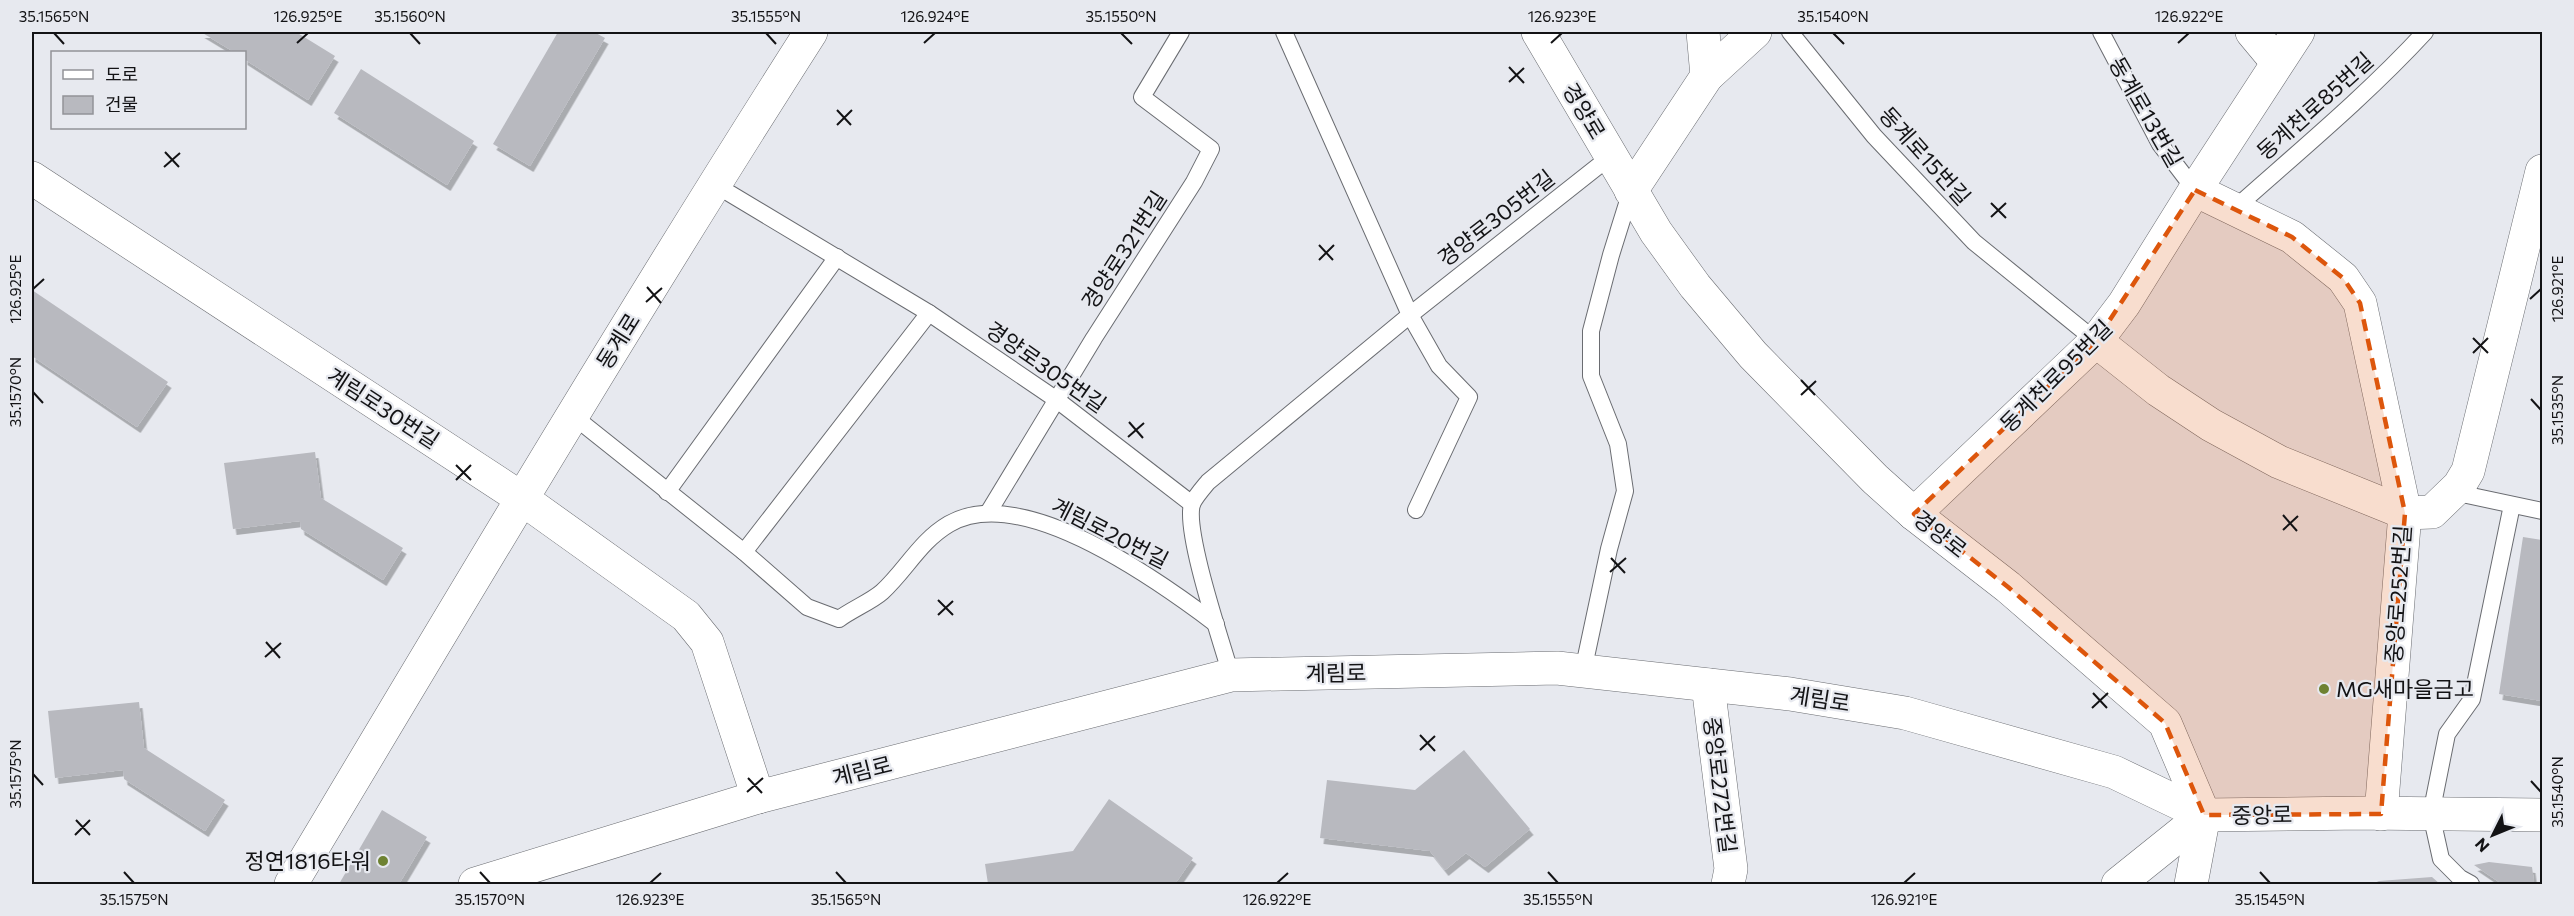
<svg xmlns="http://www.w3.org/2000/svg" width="2574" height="916" font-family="Commissioner,'Noto Sans KR',sans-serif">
<defs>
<filter id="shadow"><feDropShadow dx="3.5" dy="6" stdDeviation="0" flood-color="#0004"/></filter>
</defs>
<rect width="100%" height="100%" fill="#e7e9ef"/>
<!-- building -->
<g fill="#b8b9bf" filter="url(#shadow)">
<polygon points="201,32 296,32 335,56 308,100 244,59 244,52 234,52"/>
<polygon points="558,32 594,32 605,38 530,166 493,144"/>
<polygon points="361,69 474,141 447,185 334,113"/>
<polygon points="32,290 168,382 137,427 32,356"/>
<polygon points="315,452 321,498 403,548 383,580 301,529 300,521 233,529 224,463"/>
<polygon points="2523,537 2542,540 2542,701 2499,694"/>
<polygon points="139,702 144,748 225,800 205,831 124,779 123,770 55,778 48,711"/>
<polygon points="1464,750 1530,829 1485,867 1466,853 1445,870 1430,851 1320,838 1327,780 1415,790"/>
<polygon points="1109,799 1193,858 1175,884 988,884 985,864 1073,851"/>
<polygon points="382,810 427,837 399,884 339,884"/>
<polygon points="2489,862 2532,867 2534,882 2539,884 2502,884 2474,865"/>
<polygon points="2432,877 2440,884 2372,884 2379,881"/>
</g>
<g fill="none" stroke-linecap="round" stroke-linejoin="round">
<defs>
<g id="service">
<polyline points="1284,32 1410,315 1439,366 1469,397 1416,510"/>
<polyline points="1790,32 1874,136 1974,242 2096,341"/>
<polyline points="2101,32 2160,144 2195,190"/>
<polyline points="714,184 929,313 1057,400 1192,504"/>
<path d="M2233,210C2298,152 2366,96 2425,32"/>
<path d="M572,415L744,552L807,607L839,619C851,610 872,601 882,592C906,570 920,541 949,524C1022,482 1159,581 1216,624"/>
<polyline points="667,492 837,257"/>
<polyline points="2453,492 2542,511"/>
<polyline points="988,513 1094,338 1194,182 1211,149 1142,97 1181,32"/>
<polyline points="744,552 929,313"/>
<polyline points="1583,671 1609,549 1625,491 1618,444 1591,376 1591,331 1611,255 1631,191"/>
<path d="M1231,675C1222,643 1184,532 1192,504C1195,497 1203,488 1208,482L1410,315L1611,156"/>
<polyline points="2471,884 2460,878 2441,859 2431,814 2447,734 2472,699 2512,505"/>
</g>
<g id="minor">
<polyline points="2252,32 2277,62"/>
<polyline points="1707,76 1755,32"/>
<polyline points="32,178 521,498 686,616 707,642 758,797"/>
<polyline points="2195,190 2292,237 2343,278 2360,303 2405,513 2381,814"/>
<polyline points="1631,191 1707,76 1703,32"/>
<polyline points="2096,341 2158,390 2211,425 2279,462 2405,513 2432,512 2459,486 2468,471 2542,171"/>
<polyline points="1914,514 2096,341 2124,304 2195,190 2298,32"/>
<polyline points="1708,685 1731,869 1728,884"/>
<path d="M291,884C462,598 632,312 811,32"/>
<polyline points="475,884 758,797 1231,675 1557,668 1790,694 1905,713 2114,772 2204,815"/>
</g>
<polyline id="tertiary" points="1538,32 1656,232 1695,286 1753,355 1875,479 1914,514 2008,587 2165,723 2204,815 2191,884"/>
<polyline id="secondary" points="2118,884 2204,815 2364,813 2542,815"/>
</defs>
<!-- service casing -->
<use href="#service" stroke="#6a6c71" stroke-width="18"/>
<!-- minor casing -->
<use href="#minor" stroke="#6a6c71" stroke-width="34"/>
<!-- tertiary casing -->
<use href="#tertiary" stroke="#6a6c71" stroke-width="34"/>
<!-- secondary casing -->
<use href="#secondary" stroke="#6a6c71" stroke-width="34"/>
<!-- service -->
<use href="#service" stroke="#fff" stroke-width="16"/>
<!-- minor -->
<use href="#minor" stroke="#fff" stroke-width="33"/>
<!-- tertiary -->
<use href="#tertiary" stroke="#fff" stroke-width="33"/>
<!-- secondary -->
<use href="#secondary" stroke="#fff" stroke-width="33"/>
</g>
<!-- marked area -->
<path fill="#dd560c" fill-opacity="0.2" stroke="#dd560c" stroke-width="4.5" stroke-dasharray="12 8" stroke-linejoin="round" d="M2195,190L2292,237L2343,278L2360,303L2405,513L2381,814L2204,815L2165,723L2008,587L1914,514L2096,341Z"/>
<!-- ticks -->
<path fill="none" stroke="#131315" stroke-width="2" d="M54,33L64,44M410,33L420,44M766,33L776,44M1121,33L1132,44M1833,33L1844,44M297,43L308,33M924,43L935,33M1551,43L1562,33M2178,43L2189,33M1509,67L1524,83M1509,82L1524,68M837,110L851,125M837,125L852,110M165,152L179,167M164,167L180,153M1991,203L2006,218M1991,217L2006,203M1319,245L1333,260M1319,260L1334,245M647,287L661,303M33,289L44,279M2530,299L2541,289M646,302L662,288M2473,338L2488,353M2473,353L2488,338M1801,380L1815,395M33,392L43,403M1801,395L1816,381M2531,399L2541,410M1129,422L1143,438M1128,437L1144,423M456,465L471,480M456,480L471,465M2283,515L2297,531M2283,530L2298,516M1611,558L1625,573M1610,572L1626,558M938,600L953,615M938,615L953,601M266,642L280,658M265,657L281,643M2093,693L2107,708M2092,708L2108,693M1420,735L1435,751M1420,750L1435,736M33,774L43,785M748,778L762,793M2531,781L2541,792M747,792L763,778M76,820L90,835M75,835L90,820M124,872L134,883M480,872L490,883M836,872L846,883M1548,872L1558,883M2260,872L2270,883M650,883L661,873M1277,883L1288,873M1904,883L1915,873"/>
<!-- markers -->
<g fill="#6e8232" stroke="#e7e9ef" stroke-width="2">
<circle cx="2324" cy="689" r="6"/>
<circle cx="383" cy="861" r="6"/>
</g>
<g text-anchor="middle" stroke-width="4.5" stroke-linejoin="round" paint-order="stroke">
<!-- street labels -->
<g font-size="22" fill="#131315" stroke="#e7e9ef">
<text transform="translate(2315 106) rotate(-42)" y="8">동계천로85번길</text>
<text transform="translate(1584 111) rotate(59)" y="8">경양로</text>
<text transform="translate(2146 112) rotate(60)" y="8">동계로13번길</text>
<text transform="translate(1925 156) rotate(48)" y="8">동계로15번길</text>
<text transform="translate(1496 218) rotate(-38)" y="8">경양로305번길</text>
<text transform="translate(1124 250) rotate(-57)" y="8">경양로321번길</text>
<text transform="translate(618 341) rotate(-58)" y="8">동계로</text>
<text transform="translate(1046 367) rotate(35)" y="8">경양로305번길</text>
<text transform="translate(2056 376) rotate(-45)" y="8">동계천로95번길</text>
<text transform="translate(383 408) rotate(33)" y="8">계림로30번길</text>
<text transform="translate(1110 533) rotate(27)" y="8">계림로20번길</text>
<text transform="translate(1940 534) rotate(38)" y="8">경양로</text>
<text transform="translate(2398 594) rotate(-86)" y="8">중앙로252번길</text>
<text transform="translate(1336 673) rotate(-1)" y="8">계림로</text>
<text transform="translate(1820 699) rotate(9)" y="8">계림로</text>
<text transform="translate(862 771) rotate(-14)" y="8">계림로</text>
<text transform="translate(1720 785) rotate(83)" y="8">중앙로272번길</text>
<text transform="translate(2262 815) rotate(-1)" y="8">중앙로</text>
</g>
<!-- poi labels -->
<g font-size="22" fill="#131315" stroke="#e7e9ef" text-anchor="start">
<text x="2336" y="697">MG새마을금고</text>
<text x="371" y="869" text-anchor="end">정연1816타워</text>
</g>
</g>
<!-- border -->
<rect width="2574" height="916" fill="none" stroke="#e7e9ef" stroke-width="66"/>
<!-- legend -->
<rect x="51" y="51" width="195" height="78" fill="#e7e9ef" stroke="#929398" stroke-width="1.5"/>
<rect x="63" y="70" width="30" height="9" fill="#ffffff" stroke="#929398" stroke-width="1.5"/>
<text x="105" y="81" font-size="18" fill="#131315">도로</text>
<rect x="63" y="96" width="30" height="18" fill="#b8b9bf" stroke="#929398" stroke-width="1.5"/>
<text x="105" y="111" font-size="18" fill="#131315">건물</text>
<!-- north arrow -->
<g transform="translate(2493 835) rotate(227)" stroke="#e7e9ef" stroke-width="4.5" paint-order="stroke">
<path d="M0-4.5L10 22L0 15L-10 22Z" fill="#131315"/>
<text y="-9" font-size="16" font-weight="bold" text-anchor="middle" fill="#131315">N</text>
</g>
<rect x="33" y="33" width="2508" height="850" fill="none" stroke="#131315" stroke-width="2"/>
<g font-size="15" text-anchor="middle" fill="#131315">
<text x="54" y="22">35.1565°N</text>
<text x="308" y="22">126.925°E</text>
<text x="410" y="22">35.1560°N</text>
<text x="766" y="22">35.1555°N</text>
<text x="935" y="22">126.924°E</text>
<text x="1121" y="22">35.1550°N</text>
<text x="1562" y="22">126.923°E</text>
<text x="1833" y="22">35.1540°N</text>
<text x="2189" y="22">126.922°E</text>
<text transform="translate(2558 289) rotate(-90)" y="5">126.921°E</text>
<text transform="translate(16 289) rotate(-90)" y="5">126.925°E</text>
<text transform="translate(16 392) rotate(-90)" y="5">35.1570°N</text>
<text transform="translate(2558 410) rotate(-90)" y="5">35.1535°N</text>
<text transform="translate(16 774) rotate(-90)" y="5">35.1575°N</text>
<text transform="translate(2558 792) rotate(-90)" y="5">35.1540°N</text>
<text x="134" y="905">35.1575°N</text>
<text x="490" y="905">35.1570°N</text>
<text x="650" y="905">126.923°E</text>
<text x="846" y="905">35.1565°N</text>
<text x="1277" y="905">126.922°E</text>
<text x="1558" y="905">35.1555°N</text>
<text x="1904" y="905">126.921°E</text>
<text x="2270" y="905">35.1545°N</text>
</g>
</svg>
